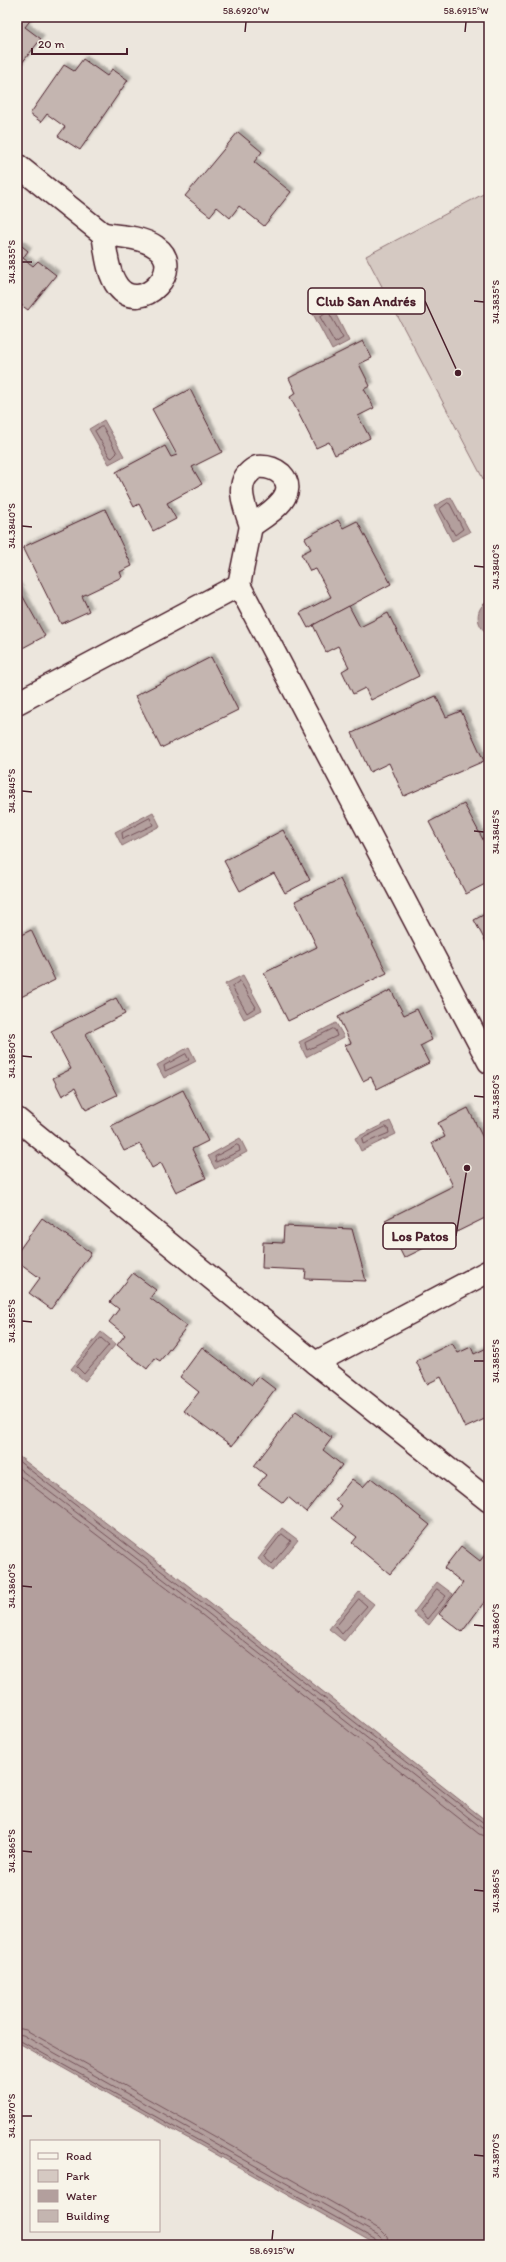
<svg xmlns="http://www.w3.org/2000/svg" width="506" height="2262" font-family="Itim,sans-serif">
<defs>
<filter id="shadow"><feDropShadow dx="3.5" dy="-3.5" stdDeviation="1" flood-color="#0004"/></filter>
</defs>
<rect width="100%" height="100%" fill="#ece6dd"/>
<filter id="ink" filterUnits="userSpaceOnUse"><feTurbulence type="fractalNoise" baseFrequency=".025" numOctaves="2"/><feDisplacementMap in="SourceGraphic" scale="8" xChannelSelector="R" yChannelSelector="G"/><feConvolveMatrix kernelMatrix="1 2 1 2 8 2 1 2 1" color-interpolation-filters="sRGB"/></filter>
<g filter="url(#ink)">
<!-- green -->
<polygon fill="#d5c9c2" stroke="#907476" points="489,191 489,490 366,256"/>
<!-- water -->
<g fill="#b39f9d" stroke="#896c6f">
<polygon points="331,305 349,341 332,350 313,314"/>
<polygon points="104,420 124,456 109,464 89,429"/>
<polygon points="451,497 470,532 452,541 434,506"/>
<path d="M489,601V634C475,627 474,607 489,601Z"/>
<polygon points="153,812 160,826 122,846 115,832"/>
<polygon points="243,975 262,1010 244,1019 225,984"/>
<polygon points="336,1023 344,1037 306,1057 299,1042"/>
<polygon points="189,1047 196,1061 164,1078 157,1065"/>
<polygon points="390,1121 396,1134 361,1151 355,1138"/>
<polygon points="240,1138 247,1152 215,1169 208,1156"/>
<polygon points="101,1332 116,1344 85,1381 71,1369"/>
<polygon points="17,1455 211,1603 489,1823 489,2245 377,2245 17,2042"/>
<polygon points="282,1528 298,1540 273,1571 258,1559"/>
<polygon points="437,1582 453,1594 429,1625 413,1613"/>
<polygon points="359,1592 374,1604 344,1641 329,1629"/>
</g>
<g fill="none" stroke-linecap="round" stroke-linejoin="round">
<!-- shore -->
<g stroke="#745259" stroke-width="1">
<polygon points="328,311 343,338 335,343 320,317"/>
<polygon points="101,427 103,427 117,453 112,458 110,457 95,431"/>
<polygon points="448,503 450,504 463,529 455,535 440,509"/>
<polygon points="150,818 153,825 123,839 122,833"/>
<polygon points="240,981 256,1007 247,1013 232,987"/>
<polygon points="333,1029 335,1030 337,1036 307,1050 305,1043"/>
<polygon points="186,1054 189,1060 165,1071 164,1066"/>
<polygon points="386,1127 388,1128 389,1133 363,1144 362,1139"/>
<polygon points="237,1145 239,1146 240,1151 216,1162 215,1157"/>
<polygon points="101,1338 109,1345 84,1374 77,1367"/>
<polyline points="17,1460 208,1607 485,1824 489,1826"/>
<polyline points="17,1467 205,1611 482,1828 489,1831"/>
<polyline points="17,1474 202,1615 479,1834 489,1837"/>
<polygon points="282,1534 291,1541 272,1564 264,1557"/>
<polygon points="437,1589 446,1596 427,1619 420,1611"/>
<polygon points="359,1599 367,1606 342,1634 336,1627"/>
<polyline points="17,2028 26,2030 381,2230 387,2236 389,2245"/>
<polyline points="17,2034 23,2035 378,2235 382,2239 383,2245"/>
<polyline points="17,2039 376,2240 378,2245"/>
</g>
</g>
<!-- building -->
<g fill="#c4b5b0" stroke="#4a1f2b" filter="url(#shadow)">
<polygon points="17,17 32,18 25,27 41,39 17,69"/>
<polygon points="83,59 107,76 112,69 128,80 80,150 58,136 65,127 47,114 41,122 30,114 64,65 74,71"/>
<polygon points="238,132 262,152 254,162 291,192 264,226 239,206 230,218 217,207 210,216 185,196"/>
<polygon points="17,242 28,251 23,258 33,266 38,261 56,275 28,310 17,302 17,286 20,282 17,279"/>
<polygon points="363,341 372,358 359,364 370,386 364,389 374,408 358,416 370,438 335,455 329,442 316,448 290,397 296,393 289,378"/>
<polygon points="190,389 222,452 192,467 202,484 167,503 176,519 153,531 139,504 134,507 116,472 165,446 171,457 177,455 152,409"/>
<polygon points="105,509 132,566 120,572 122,577 82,596 89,611 61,624 23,547"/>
<polygon points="338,520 343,528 357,521 391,584 308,628 300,613 331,597 316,569 310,571 301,554 311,549 305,538"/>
<polygon points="17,586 45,636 17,651"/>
<polygon points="349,606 360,627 388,613 419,676 371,700 365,688 353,694 342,671 349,667 338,646 326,652 313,625"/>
<polygon points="211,657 238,710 161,748 135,696"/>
<polygon points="436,696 446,717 461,711 484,761 404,796 389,763 370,772 352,733"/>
<polygon points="464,804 488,849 489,848 489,882 466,894 429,822"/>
<polygon points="283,830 310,880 285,893 274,873 240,891 224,861"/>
<polygon points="340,879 387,973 288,1021 264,973 317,947 295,901"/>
<polygon points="489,912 489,948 474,920"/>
<polygon points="31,930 55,980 19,998 17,994 17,937"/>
<polygon points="391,990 404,1015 417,1009 432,1040 420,1046 429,1063 377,1089 371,1077 363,1081 345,1045 351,1043 338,1017"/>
<polygon points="116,998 125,1014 85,1034 117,1095 86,1110 75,1088 62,1096 53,1078 71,1069 51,1031"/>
<polygon points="183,1090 208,1141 192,1149 206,1178 176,1192 161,1163 152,1168 140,1144 124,1151 111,1126"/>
<polygon points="468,1108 489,1150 489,1216 404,1258 385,1220 453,1186 432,1143 445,1137 438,1123"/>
<polygon points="42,1218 91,1253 51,1309 29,1293 40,1278 17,1261 17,1253"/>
<polygon points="284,1226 352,1229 366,1281 305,1279 306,1270 262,1268 263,1242 283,1243"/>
<polygon points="133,1273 156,1290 150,1298 187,1326 160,1361 155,1358 147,1369 117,1345 125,1335 109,1322 119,1309 110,1302"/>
<polygon points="452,1343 458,1353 471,1347 474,1354 489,1347 489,1417 465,1428 441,1377 427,1384 416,1361"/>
<polygon points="202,1347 252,1385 258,1376 275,1389 232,1446 184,1411 199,1392 180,1377"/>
<polygon points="296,1411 332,1438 323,1450 342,1465 306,1512 288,1497 283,1503 258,1485 266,1475 254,1466"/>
<polygon points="371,1478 430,1525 390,1574 352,1543 357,1537 332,1518 342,1506 335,1500 352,1479 363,1487"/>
<polygon points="461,1546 480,1561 488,1551 489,1552 489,1605 485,1601 462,1632 439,1614 463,1583 444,1568"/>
</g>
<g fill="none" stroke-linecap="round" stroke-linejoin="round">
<defs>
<g id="minor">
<polyline points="17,165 103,234"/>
<path d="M103,234C119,236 142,237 156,247C187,268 141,316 118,287C107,273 106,250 103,234Z"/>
<path d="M257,467C267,466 274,468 281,474C302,495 265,516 251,526C244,505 232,480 257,467Z"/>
<polyline points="251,526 239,585 489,1062"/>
<polyline points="17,703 239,585"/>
<polyline points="17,1119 315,1363 489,1501"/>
<polyline points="315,1363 489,1271"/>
</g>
</defs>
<!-- minor casing -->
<use href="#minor" stroke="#4a1f2b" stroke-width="25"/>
<!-- minor -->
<use href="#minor" stroke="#f7f3e8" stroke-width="22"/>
</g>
</g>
<!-- ticks -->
<path fill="none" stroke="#4a1f2b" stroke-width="1.5" d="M245,32L246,22M465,32L466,22M22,262H32M474,301L484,302M22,526L32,527M474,566L484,567M22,791L32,792M474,831L484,832M22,1056L32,1057M474,1096L484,1097M22,1321L32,1322M474,1361H484M22,1586L32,1587M474,1625L484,1626M22,1851L32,1852M474,1890L484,1891M22,2116H32M474,2155L484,2156M272,2240L273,2230"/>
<!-- callouts -->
<path fill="none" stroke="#4a1f2b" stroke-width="1.5" d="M458 373L425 301M467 1168L456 1236"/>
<g fill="#4a1f2b" stroke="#f7f3e8" stroke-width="1.5">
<circle cx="458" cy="373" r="4"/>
<circle cx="467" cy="1168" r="4"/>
</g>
<g fill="#f7f3e8" stroke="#4a1f2b" stroke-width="1.5">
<rect x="308" y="288" width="117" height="26" rx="4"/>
<rect x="383" y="1223" width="73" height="26" rx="4"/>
</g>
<g font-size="14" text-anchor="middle" font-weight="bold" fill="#4a1f2b">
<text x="366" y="306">Club San Andrés</text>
<text x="420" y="1241">Los Patos</text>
</g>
<!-- margin -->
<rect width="506" height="2262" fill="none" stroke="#f7f3e8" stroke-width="44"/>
<!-- legend -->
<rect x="30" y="2140" width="130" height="92" fill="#f7f3e8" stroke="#b29e9c"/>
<rect x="38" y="2153" width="20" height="6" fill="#f7f3e8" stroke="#b29e9c"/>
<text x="66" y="2160" font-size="12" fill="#4a1f2b">Road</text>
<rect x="38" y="2170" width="20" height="12" fill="#d5c9c2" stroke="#b29e9c"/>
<text x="66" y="2180" font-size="12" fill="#4a1f2b">Park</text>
<rect x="38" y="2190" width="20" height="12" fill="#b39f9d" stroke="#b29e9c"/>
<text x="66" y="2200" font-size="12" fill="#4a1f2b">Water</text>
<rect x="38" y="2210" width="20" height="12" fill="#c4b5b0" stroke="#b29e9c"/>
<text x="66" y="2220" font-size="12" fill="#4a1f2b">Building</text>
<!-- scale -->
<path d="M32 48v6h95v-6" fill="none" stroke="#4a1f2b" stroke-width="2"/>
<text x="38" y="48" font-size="12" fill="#4a1f2b" stroke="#f7f3e8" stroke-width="3" paint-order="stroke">20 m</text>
<rect x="22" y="22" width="462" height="2218" fill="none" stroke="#4a1f2b" stroke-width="1.5"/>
<g font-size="10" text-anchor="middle" fill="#4a1f2b">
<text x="246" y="14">58.6920°W</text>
<text x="466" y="14">58.6915°W</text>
<text transform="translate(11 262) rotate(-90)" y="4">34.3835°S</text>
<text transform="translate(495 302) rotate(-90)" y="4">34.3835°S</text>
<text transform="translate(11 526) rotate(-90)" y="4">34.3840°S</text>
<text transform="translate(495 567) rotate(-90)" y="4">34.3840°S</text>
<text transform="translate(11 791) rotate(-90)" y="4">34.3845°S</text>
<text transform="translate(495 832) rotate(-90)" y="4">34.3845°S</text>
<text transform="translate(11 1056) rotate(-90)" y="4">34.3850°S</text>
<text transform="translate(495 1097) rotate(-90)" y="4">34.3850°S</text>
<text transform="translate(11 1321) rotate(-90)" y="4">34.3855°S</text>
<text transform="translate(495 1361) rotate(-90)" y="4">34.3855°S</text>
<text transform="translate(11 1586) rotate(-90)" y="4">34.3860°S</text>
<text transform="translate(495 1626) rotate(-90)" y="4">34.3860°S</text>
<text transform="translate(11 1851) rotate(-90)" y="4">34.3865°S</text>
<text transform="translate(495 1891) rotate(-90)" y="4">34.3865°S</text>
<text transform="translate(11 2116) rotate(-90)" y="4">34.3870°S</text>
<text transform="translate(495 2156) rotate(-90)" y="4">34.3870°S</text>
<text x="272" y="2254">58.6915°W</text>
</g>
</svg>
